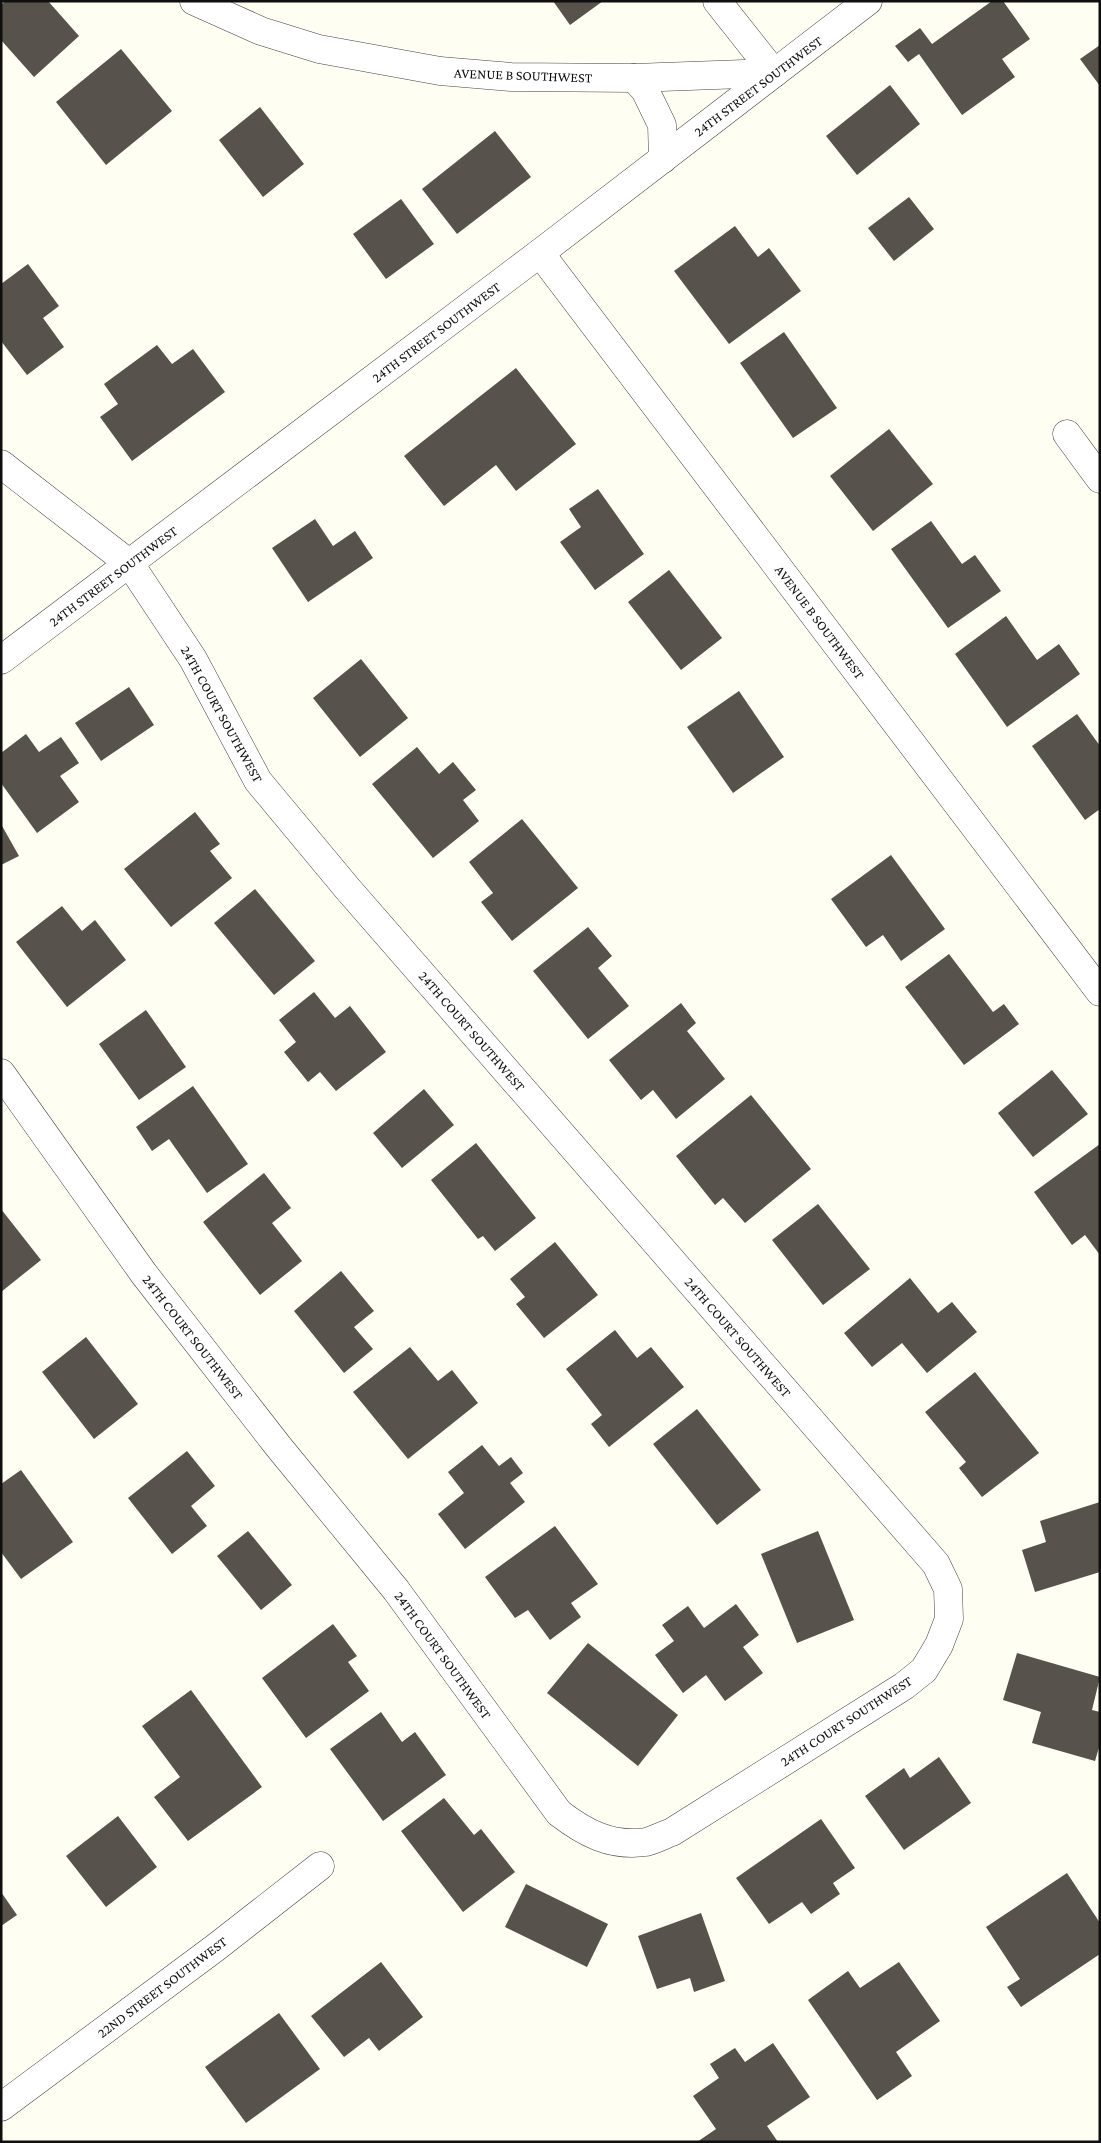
<svg xmlns="http://www.w3.org/2000/svg" width="1101" height="2143" font-family="'Crimson Pro',serif">
<rect width="100%" height="100%" fill="#fefef3"/>
<!-- building -->
<g fill="#57524c">
<polygon points="5,1 48,1 79,36 34,77 1,40 1,5"/>
<polygon points="553,1 603,1 570,25"/>
<polygon points="992,1 1003,1 1030,39 1002,59 1015,77 962,115 919,54 908,62 895,46 920,28 932,44"/>
<polygon points="1100,45 1100,86 1080,59"/>
<polygon points="121,49 172,111 106,165 56,102"/>
<polygon points="890,85 920,124 857,175 826,136"/>
<polygon points="260,107 304,164 263,197 219,140"/>
<polygon points="495,131 531,177 457,234 422,189"/>
<polygon points="909,197 934,229 894,261 868,228"/>
<polygon points="401,199 434,244 386,279 353,234"/>
<polygon points="735,226 758,257 769,248 801,291 729,344 674,271"/>
<polygon points="28,264 59,306 43,318 64,347 27,375 1,341 1,284"/>
<polygon points="784,332 837,408 793,438 740,363"/>
<polygon points="157,345 172,364 193,349 225,392 132,461 100,417 118,404 104,384"/>
<polygon points="516,368 576,444 516,491 496,465 444,506 404,456"/>
<polygon points="889,429 933,484 873,531 830,476"/>
<polygon points="598,489 644,554 595,590 560,542 581,527 569,509"/>
<polygon points="315,519 333,546 355,531 373,558 308,602 272,548"/>
<polygon points="931,521 962,564 975,555 1001,591 948,628 891,549"/>
<polygon points="669,570 722,638 681,670 628,602"/>
<polygon points="1006,616 1037,660 1059,644 1080,674 1007,727 955,654"/>
<polygon points="361,659 408,718 360,757 313,698"/>
<polygon points="129,687 154,725 101,761 75,723"/>
<polygon points="739,691 784,757 733,793 687,727"/>
<polygon points="1077,714 1100,746 1100,809 1085,820 1032,746"/>
<polygon points="26,734 39,752 61,737 79,763 60,776 79,802 37,833 1,783 1,753"/>
<polygon points="417,747 439,774 453,762 476,790 463,800 479,821 433,858 372,784"/>
<polygon points="195,812 220,844 210,851 232,878 171,927 124,869"/>
<polygon points="522,819 578,888 512,941 481,902 493,893 469,862"/>
<polygon points="1,824 19,856 1,865"/>
<polygon points="891,855 945,929 901,961 883,935 866,947 831,899"/>
<polygon points="255,889 315,961 274,995 214,923"/>
<polygon points="62,906 82,931 95,920 126,960 67,1007 16,942"/>
<polygon points="588,927 612,956 598,968 629,1006 588,1039 533,971"/>
<polygon points="949,954 993,1012 1004,1004 1019,1024 964,1065 905,987"/>
<polygon points="314,992 335,1018 350,1006 386,1052 336,1091 320,1072 308,1082 284,1052 296,1042 279,1020"/>
<polygon points="681,1003 696,1023 687,1031 725,1079 676,1119 653,1090 641,1100 609,1060"/>
<polygon points="146,1010 186,1067 139,1100 99,1044"/>
<polygon points="1052,1070 1088,1114 1033,1157 998,1113"/>
<polygon points="193,1086 248,1164 207,1193 169,1139 152,1151 136,1127"/>
<polygon points="424,1089 454,1125 402,1168 373,1133"/>
<polygon points="751,1095 811,1169 745,1223 723,1198 715,1205 676,1156"/>
<polygon points="476,1143 536,1218 495,1251 483,1236 478,1239 431,1180"/>
<polygon points="1100,1144 1100,1255 1085,1235 1072,1245 1034,1192"/>
<polygon points="264,1173 291,1208 272,1223 302,1261 260,1295 203,1222"/>
<polygon points="818,1204 870,1269 823,1305 772,1240"/>
<polygon points="1,1209 41,1260 1,1292"/>
<polygon points="555,1242 598,1295 544,1338 516,1304 525,1297 510,1279"/>
<polygon points="341,1271 374,1311 354,1327 373,1349 344,1373 294,1311"/>
<polygon points="910,1278 938,1313 952,1302 977,1332 927,1373 902,1343 872,1367 844,1333"/>
<polygon points="615,1330 637,1358 651,1347 684,1387 609,1447 591,1424 602,1415 566,1369"/>
<polygon points="86,1337 138,1404 94,1439 42,1372"/>
<polygon points="410,1347 438,1381 452,1370 478,1403 408,1459 353,1392"/>
<polygon points="975,1372 1039,1453 982,1497 959,1468 966,1462 925,1412"/>
<polygon points="697,1409 761,1490 717,1525 653,1444"/>
<polygon points="482,1445 499,1466 511,1457 523,1473 510,1483 525,1502 465,1549 438,1514 464,1493 448,1472"/>
<polygon points="187,1451 215,1486 191,1506 207,1526 172,1554 128,1498"/>
<polygon points="21,1470 73,1542 21,1579 1,1552 1,1484"/>
<polygon points="1100,1502 1100,1572 1035,1592 1022,1550 1046,1542 1040,1521"/>
<polygon points="555,1526 598,1584 571,1603 581,1617 550,1640 528,1610 515,1618 485,1577"/>
<polygon points="248,1531 292,1585 261,1610 217,1556"/>
<polygon points="818,1531 854,1620 797,1643 761,1554"/>
<polygon points="736,1604 759,1635 743,1647 763,1673 725,1701 706,1675 683,1693 655,1655 674,1641 662,1625 688,1606 704,1628"/>
<polygon points="333,1624 357,1656 348,1662 369,1691 306,1738 262,1678"/>
<polygon points="588,1643 678,1715 638,1766 547,1693"/>
<polygon points="1017,1653 1100,1677 1092,1710 1100,1712 1100,1744 1095,1761 1032,1743 1041,1712 1003,1700"/>
<polygon points="191,1690 262,1787 188,1841 154,1797 180,1777 142,1726"/>
<polygon points="381,1712 402,1742 415,1732 446,1775 383,1821 330,1749"/>
<polygon points="939,1757 971,1803 904,1850 865,1796 904,1768 910,1778"/>
<polygon points="444,1798 474,1835 481,1829 515,1872 463,1912 401,1831"/>
<polygon points="118,1816 157,1867 106,1907 66,1856"/>
<polygon points="821,1819 855,1868 833,1883 840,1894 811,1914 802,1902 769,1924 736,1878"/>
<polygon points="1067,1873 1100,1923 1100,1954 1021,2007 1007,1987 1020,1979 986,1927"/>
<polygon points="526,1884 608,1924 587,1967 505,1927"/>
<polygon points="1,1892 17,1915 1,1926"/>
<polygon points="701,1913 725,1981 694,1992 690,1978 657,1989 638,1936"/>
<polygon points="381,1962 423,2017 379,2051 369,2038 344,2057 311,2016"/>
<polygon points="899,1962 940,2021 896,2052 912,2076 877,2100 808,2000 848,1971 860,1988"/>
<polygon points="279,2013 320,2069 246,2123 205,2067"/>
<polygon points="773,2043 810,2097 767,2126 778,2142 697,2142 716,2129 693,2096 719,2078 710,2064 735,2048 745,2062"/>
</g>
<g fill="none" stroke-linecap="round" stroke-linejoin="round">
<defs>
<g id="minor">
<polyline points="194,1 261,31 319,49 440,71 511,77 634,78 774,73"/>
<polyline points="717,1 774,73"/>
<polyline points="634,78 645,90 662,125 663,159"/>
<polyline points="540,253 1100,992"/>
<polyline points="1067,434 1100,479"/>
<path d="M1,464L130,564L193,659L258,781L347,888L936,1564L948,1589L949,1619L939,1645L924,1670L904,1686L672,1832C664,1835 654,1840 646,1842C611,1847 585,1833 559,1813L396,1590L278,1446L144,1274L1,1073"/>
<polyline points="1,660 540,253 868,1"/>
<polyline points="1,2107 215,1948 320,1866"/>
</g>
</defs>
<!-- minor casing -->
<use href="#minor" stroke="#424242" stroke-width="29"/>
<!-- minor -->
<use href="#minor" stroke="#fff" stroke-width="28"/>
</g>
<g text-anchor="middle" stroke-width="5" stroke-linejoin="round" paint-order="stroke">
<!-- street labels -->
<g font-size="14" fill="#0f0f0f" stroke="#fff">
<text transform="translate(523 75) rotate(2)" y="5">AVENUE B SOUTHWEST</text>
<text transform="translate(758 86) rotate(-37)" y="5">24TH STREET SOUTHWEST</text>
<text transform="translate(436 332) rotate(-37)" y="5">24TH STREET SOUTHWEST</text>
<text transform="translate(113 576) rotate(-37)" y="5">24TH STREET SOUTHWEST</text>
<text transform="translate(820 622) rotate(53)" y="5">AVENUE B SOUTHWEST</text>
<text transform="translate(222 714) rotate(61)" y="5">24TH COURT SOUTHWEST</text>
<text transform="translate(472 1031) rotate(49)" y="5">24TH COURT SOUTHWEST</text>
<text transform="translate(193 1337) rotate(52)" y="5">24TH COURT SOUTHWEST</text>
<text transform="translate(738 1337) rotate(49)" y="5">24TH COURT SOUTHWEST</text>
<text transform="translate(443 1655) rotate(54)" y="5">24TH COURT SOUTHWEST</text>
<text transform="translate(846 1721) rotate(-33)" y="5">24TH COURT SOUTHWEST</text>
<text transform="translate(162 1987) rotate(-37)" y="5">22ND STREET SOUTHWEST</text>
</g>
</g>
<!-- border -->
<rect width="1101" height="2143" fill="none" stroke="#0f0f0f" stroke-width="5"/>
</svg>
